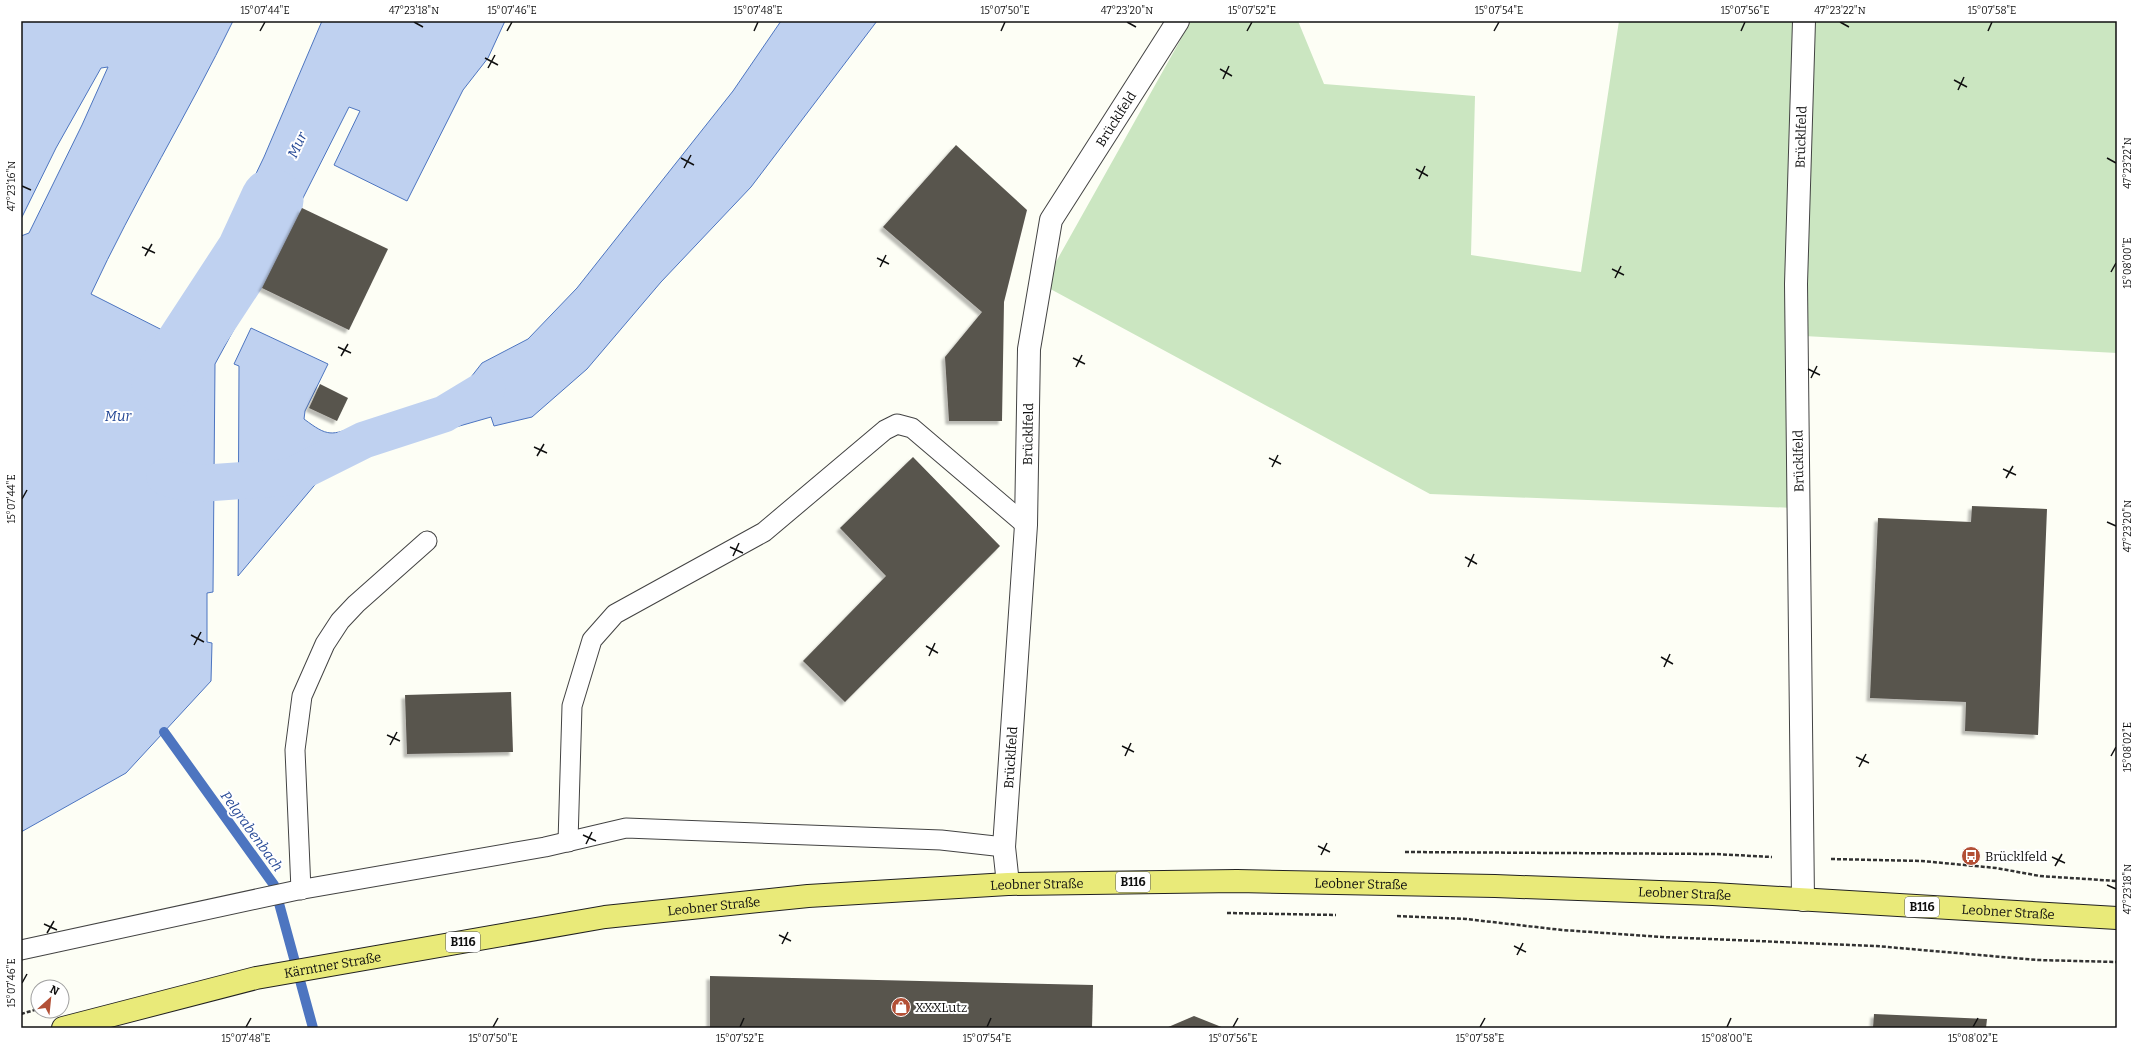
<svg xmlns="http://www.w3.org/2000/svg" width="2138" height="1049" font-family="Bitter,serif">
<defs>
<filter id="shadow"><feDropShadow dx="-3.5" dy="3.5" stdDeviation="1" flood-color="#0004"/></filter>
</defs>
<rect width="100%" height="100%" fill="#fdfef5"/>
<!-- green -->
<polygon fill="#cbe6c1" points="1191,21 1298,21 1324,84 1475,96 1471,255 1581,272 1619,21 2117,21 2117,353 1804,336 1795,508 1430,494 1043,285"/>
<!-- water -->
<g fill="#bfd1f0" stroke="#4d75c0">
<path d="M21,21H233C188,114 134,201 91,294L174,336L193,301L238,322L215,364L213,592L207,593V642L212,643L211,681L126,773L21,832V236L29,233L82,125L108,67L101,68L56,148L21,219Z"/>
<polygon points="322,21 505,21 488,58 463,90 407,201 334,165 360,111 349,107 257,289 211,267 264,157"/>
<polygon points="781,21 877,21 751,187 661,282 587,369 532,417 494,426 491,417 449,429 439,399 452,395 455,388 464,386 482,363 528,339 577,288 733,91"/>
<path d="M251,328L328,364L305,411L304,419C328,437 331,436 359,425L369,452L343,460L324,474L238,576L239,366L234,364Z"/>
</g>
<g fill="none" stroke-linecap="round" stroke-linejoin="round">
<!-- stream -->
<polyline stroke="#4d75c0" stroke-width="10" points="164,732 274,885 313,1028"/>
<!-- canal -->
<polyline stroke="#bfd1f0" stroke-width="37" points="165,477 193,484 290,477 364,440 444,414 487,388"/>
<!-- river -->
<polyline stroke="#bfd1f0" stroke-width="63" points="163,382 248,252 272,200"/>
</g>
<!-- building -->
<g fill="#58544e" filter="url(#shadow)">
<polygon points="956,145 1027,210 1004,302 1002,421 949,421 945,357 982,312 883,227"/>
<polygon points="302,208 388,249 349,330 262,288"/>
<polygon points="320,384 348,398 337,421 309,408"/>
<polygon points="913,457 1000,546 845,702 803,661 886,576 840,528"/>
<polygon points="1972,506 2047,509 2038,735 1965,731 1966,702 1870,698 1878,518 1971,522"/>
<polygon points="511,692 513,752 407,754 405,695"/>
<polygon points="710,976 1093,985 1092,1028 710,1028"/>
<polygon points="1874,1014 1987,1019 1986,1028 1873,1028"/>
<polygon points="1194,1016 1224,1028 1166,1028"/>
</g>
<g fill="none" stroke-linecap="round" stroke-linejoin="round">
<defs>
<g id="service">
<polyline points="568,842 572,706 592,640 615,614 764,532 885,430 897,424 912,428 1026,525"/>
<polyline points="301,890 295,750 302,696 325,644 340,621 356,604 427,541"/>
<polyline points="21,950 298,890 545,847 626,828 941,840 1004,847"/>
</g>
<g id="minor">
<path id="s1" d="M1008,884L1004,847L1026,525L1029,349L1051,220L1178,21"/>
<path id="s2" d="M1803,900L1796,284L1804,21"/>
</g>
<g id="primary">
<path id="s3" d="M63,1028L256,978L605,917L808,896L1008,884L1237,881L1495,886L1713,894L2117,918"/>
</g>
</defs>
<!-- service casing -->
<use href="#service" stroke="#434343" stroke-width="21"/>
<!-- minor casing -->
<use href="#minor" stroke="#434343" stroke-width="24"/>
<!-- primary casing -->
<use href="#primary" stroke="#212121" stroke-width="24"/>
<!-- path -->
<g stroke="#323232" stroke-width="2.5" stroke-dasharray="4 2" stroke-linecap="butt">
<polyline points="1405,852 1715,854 1772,857"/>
<polyline points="1831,859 1922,861 1996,868 2040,876 2117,881"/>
<polyline points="1227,913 1336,915"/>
<polyline points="1397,916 1466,919 1562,930 1662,937 1876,946 2037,960 2117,962"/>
<polyline points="21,1014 38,1009"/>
</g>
<!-- service -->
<use href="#service" stroke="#fff" stroke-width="19"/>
<!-- minor -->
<use href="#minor" stroke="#fff" stroke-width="22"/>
<!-- primary -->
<use href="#primary" stroke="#e9ea79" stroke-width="22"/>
</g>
<!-- ticks -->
<path fill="none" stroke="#101010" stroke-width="1.5" d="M414,22L423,27M1127,22L1136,27M1840,22L1849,27M260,31L265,22M507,31L512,22M754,31L758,22M1001,31L1005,22M1247,31L1252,22M1494,31L1499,22M1741,31L1745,22M1988,31L1992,22M485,58L498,65M488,68L495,55M1220,69L1232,76M1223,79L1229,66M1954,80L1967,87M1958,90L1964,77M681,158L694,165M2107,158L2116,163M684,168L691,155M1416,169L1428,176M1419,179L1425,166M22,186L31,190M142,247L155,253M145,256L152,244M877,258L889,264M880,267L886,255M1612,269L1624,275M2111,272L2116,263M1615,278L1621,266M338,347L351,353M341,356L348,344M1073,358L1085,364M1076,367L1082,355M1808,369L1820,375M1811,378L1817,366M534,447L547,453M537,456L544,444M1269,458L1281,464M1272,467L1278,455M2003,469L2016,475M2006,478L2013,466M22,499L27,490M2107,522L2116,526M730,547L743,553M733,556L739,543M1465,557L1477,564M1468,567L1474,554M191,635L204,642M194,645L201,632M926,646L938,653M929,656L935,643M1661,657L1673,664M1664,667L1670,654M387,735L400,741M390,745L397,732M1122,746L1134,752M1125,756L1131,743M2111,756L2116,747M1856,757L1869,763M1859,767L1866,754M583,835L596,841M586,844L592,832M1318,846L1330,852M1321,855L1327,843M2052,857L2065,863M2055,866L2062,854M2107,885L2116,889M44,924L57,930M47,933L54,921M779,935L791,941M782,944L788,932M1514,946L1526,952M1517,955L1523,943M22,983L27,974M246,1027L251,1018M493,1027L498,1018M740,1027L744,1018M987,1027L991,1018M1233,1027L1238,1018M1480,1027L1485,1018M1727,1027L1731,1018M1973,1027L1978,1018"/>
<!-- icons -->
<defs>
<symbol id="bus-disc" viewBox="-11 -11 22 22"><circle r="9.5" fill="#b35036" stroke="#fff"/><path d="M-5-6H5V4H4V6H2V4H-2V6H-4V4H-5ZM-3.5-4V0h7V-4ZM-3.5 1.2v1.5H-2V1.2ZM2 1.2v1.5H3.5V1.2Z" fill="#fff"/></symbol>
<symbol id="shop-disc" viewBox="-11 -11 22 22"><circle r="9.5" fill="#b35036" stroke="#fff"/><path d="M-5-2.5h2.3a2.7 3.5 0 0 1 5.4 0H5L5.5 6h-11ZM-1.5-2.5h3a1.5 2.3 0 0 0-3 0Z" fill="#fff"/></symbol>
</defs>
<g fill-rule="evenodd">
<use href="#bus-disc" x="1960" y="845" width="22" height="22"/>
<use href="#shop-disc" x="890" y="996" width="22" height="22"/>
</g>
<g text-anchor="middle" stroke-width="4" stroke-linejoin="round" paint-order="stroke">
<!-- shield labels -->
<g fill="#fff" stroke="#585858" stroke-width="1">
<rect x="1116" y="872" width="34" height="20" rx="3"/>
<rect x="1905" y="897" width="34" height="20" rx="3"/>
<rect x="446" y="932" width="34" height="20" rx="3"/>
</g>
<g font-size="12" font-weight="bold" fill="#101010">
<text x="1133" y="886">B116</text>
<text x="1922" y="911">B116</text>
<text x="463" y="946">B116</text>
</g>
<!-- street labels -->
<g font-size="13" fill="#101010" stroke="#fff">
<text dy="5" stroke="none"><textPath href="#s1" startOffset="787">Brücklfeld</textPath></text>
<text dy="5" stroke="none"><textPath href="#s2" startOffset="763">Brücklfeld</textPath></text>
<text dy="5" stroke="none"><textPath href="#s1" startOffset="451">Brücklfeld</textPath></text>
<text transform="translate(1798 461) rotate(-91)" y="5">Brücklfeld</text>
<text dy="5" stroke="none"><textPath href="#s1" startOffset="127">Brücklfeld</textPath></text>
<text dy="5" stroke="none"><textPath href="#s3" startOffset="1311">Leobner Straße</textPath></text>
<text dy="5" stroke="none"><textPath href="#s3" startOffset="987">Leobner Straße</textPath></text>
<text dy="5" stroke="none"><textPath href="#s3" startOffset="1635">Leobner Straße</textPath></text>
<text dy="5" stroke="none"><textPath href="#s3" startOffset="663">Leobner Straße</textPath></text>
<text dy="5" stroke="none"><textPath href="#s3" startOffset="1959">Leobner Straße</textPath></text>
<text dy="5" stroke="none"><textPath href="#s3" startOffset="277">Kärntner Straße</textPath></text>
</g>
<!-- poi labels -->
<g font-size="13" fill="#101010" stroke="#fff" text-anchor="start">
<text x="1985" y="861">Brücklfeld</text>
<text x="915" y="1012">XXXLutz</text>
</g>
<!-- water labels -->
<g font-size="14" font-style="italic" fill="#264996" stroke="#fff">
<text transform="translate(297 145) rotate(-65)" y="5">Mur</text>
<text x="118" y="421">Mur</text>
<text transform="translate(252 831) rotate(54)" y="5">Pelgrabenbach</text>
</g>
</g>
<!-- border -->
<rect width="2138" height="1049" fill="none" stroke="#ffffff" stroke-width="44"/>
<!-- north arrow -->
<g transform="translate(50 999) rotate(27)"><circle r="19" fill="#ffffff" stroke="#9f9f9f"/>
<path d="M0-3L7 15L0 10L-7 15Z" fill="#b35036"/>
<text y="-6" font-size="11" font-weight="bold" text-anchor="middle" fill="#101010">N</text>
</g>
<rect x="22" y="22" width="2094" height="1005" fill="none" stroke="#101010" stroke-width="1.5"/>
<g font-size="10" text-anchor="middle" fill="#101010">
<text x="265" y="14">15°07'44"E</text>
<text x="414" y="14">47°23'18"N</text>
<text x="512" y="14">15°07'46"E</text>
<text x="758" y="14">15°07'48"E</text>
<text x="1005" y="14">15°07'50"E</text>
<text x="1127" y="14">47°23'20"N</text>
<text x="1252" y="14">15°07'52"E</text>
<text x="1499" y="14">15°07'54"E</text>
<text x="1745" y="14">15°07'56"E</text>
<text x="1840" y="14">47°23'22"N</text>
<text x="1992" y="14">15°07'58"E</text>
<text transform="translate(2127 163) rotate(-90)" y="4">47°23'22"N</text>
<text transform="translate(11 186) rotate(-90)" y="4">47°23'16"N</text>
<text transform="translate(2127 263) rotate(-90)" y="4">15°08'00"E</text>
<text transform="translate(11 499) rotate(-90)" y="4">15°07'44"E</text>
<text transform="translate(2127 526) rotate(-90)" y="4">47°23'20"N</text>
<text transform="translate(2127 747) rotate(-90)" y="4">15°08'02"E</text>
<text transform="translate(2127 889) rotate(-90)" y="4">47°23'18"N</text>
<text transform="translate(11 983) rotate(-90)" y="4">15°07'46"E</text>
<text x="246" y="1042">15°07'48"E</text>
<text x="493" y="1042">15°07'50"E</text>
<text x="740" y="1042">15°07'52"E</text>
<text x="987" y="1042">15°07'54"E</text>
<text x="1233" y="1042">15°07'56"E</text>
<text x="1480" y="1042">15°07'58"E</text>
<text x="1727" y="1042">15°08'00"E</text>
<text x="1973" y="1042">15°08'02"E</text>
</g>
</svg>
